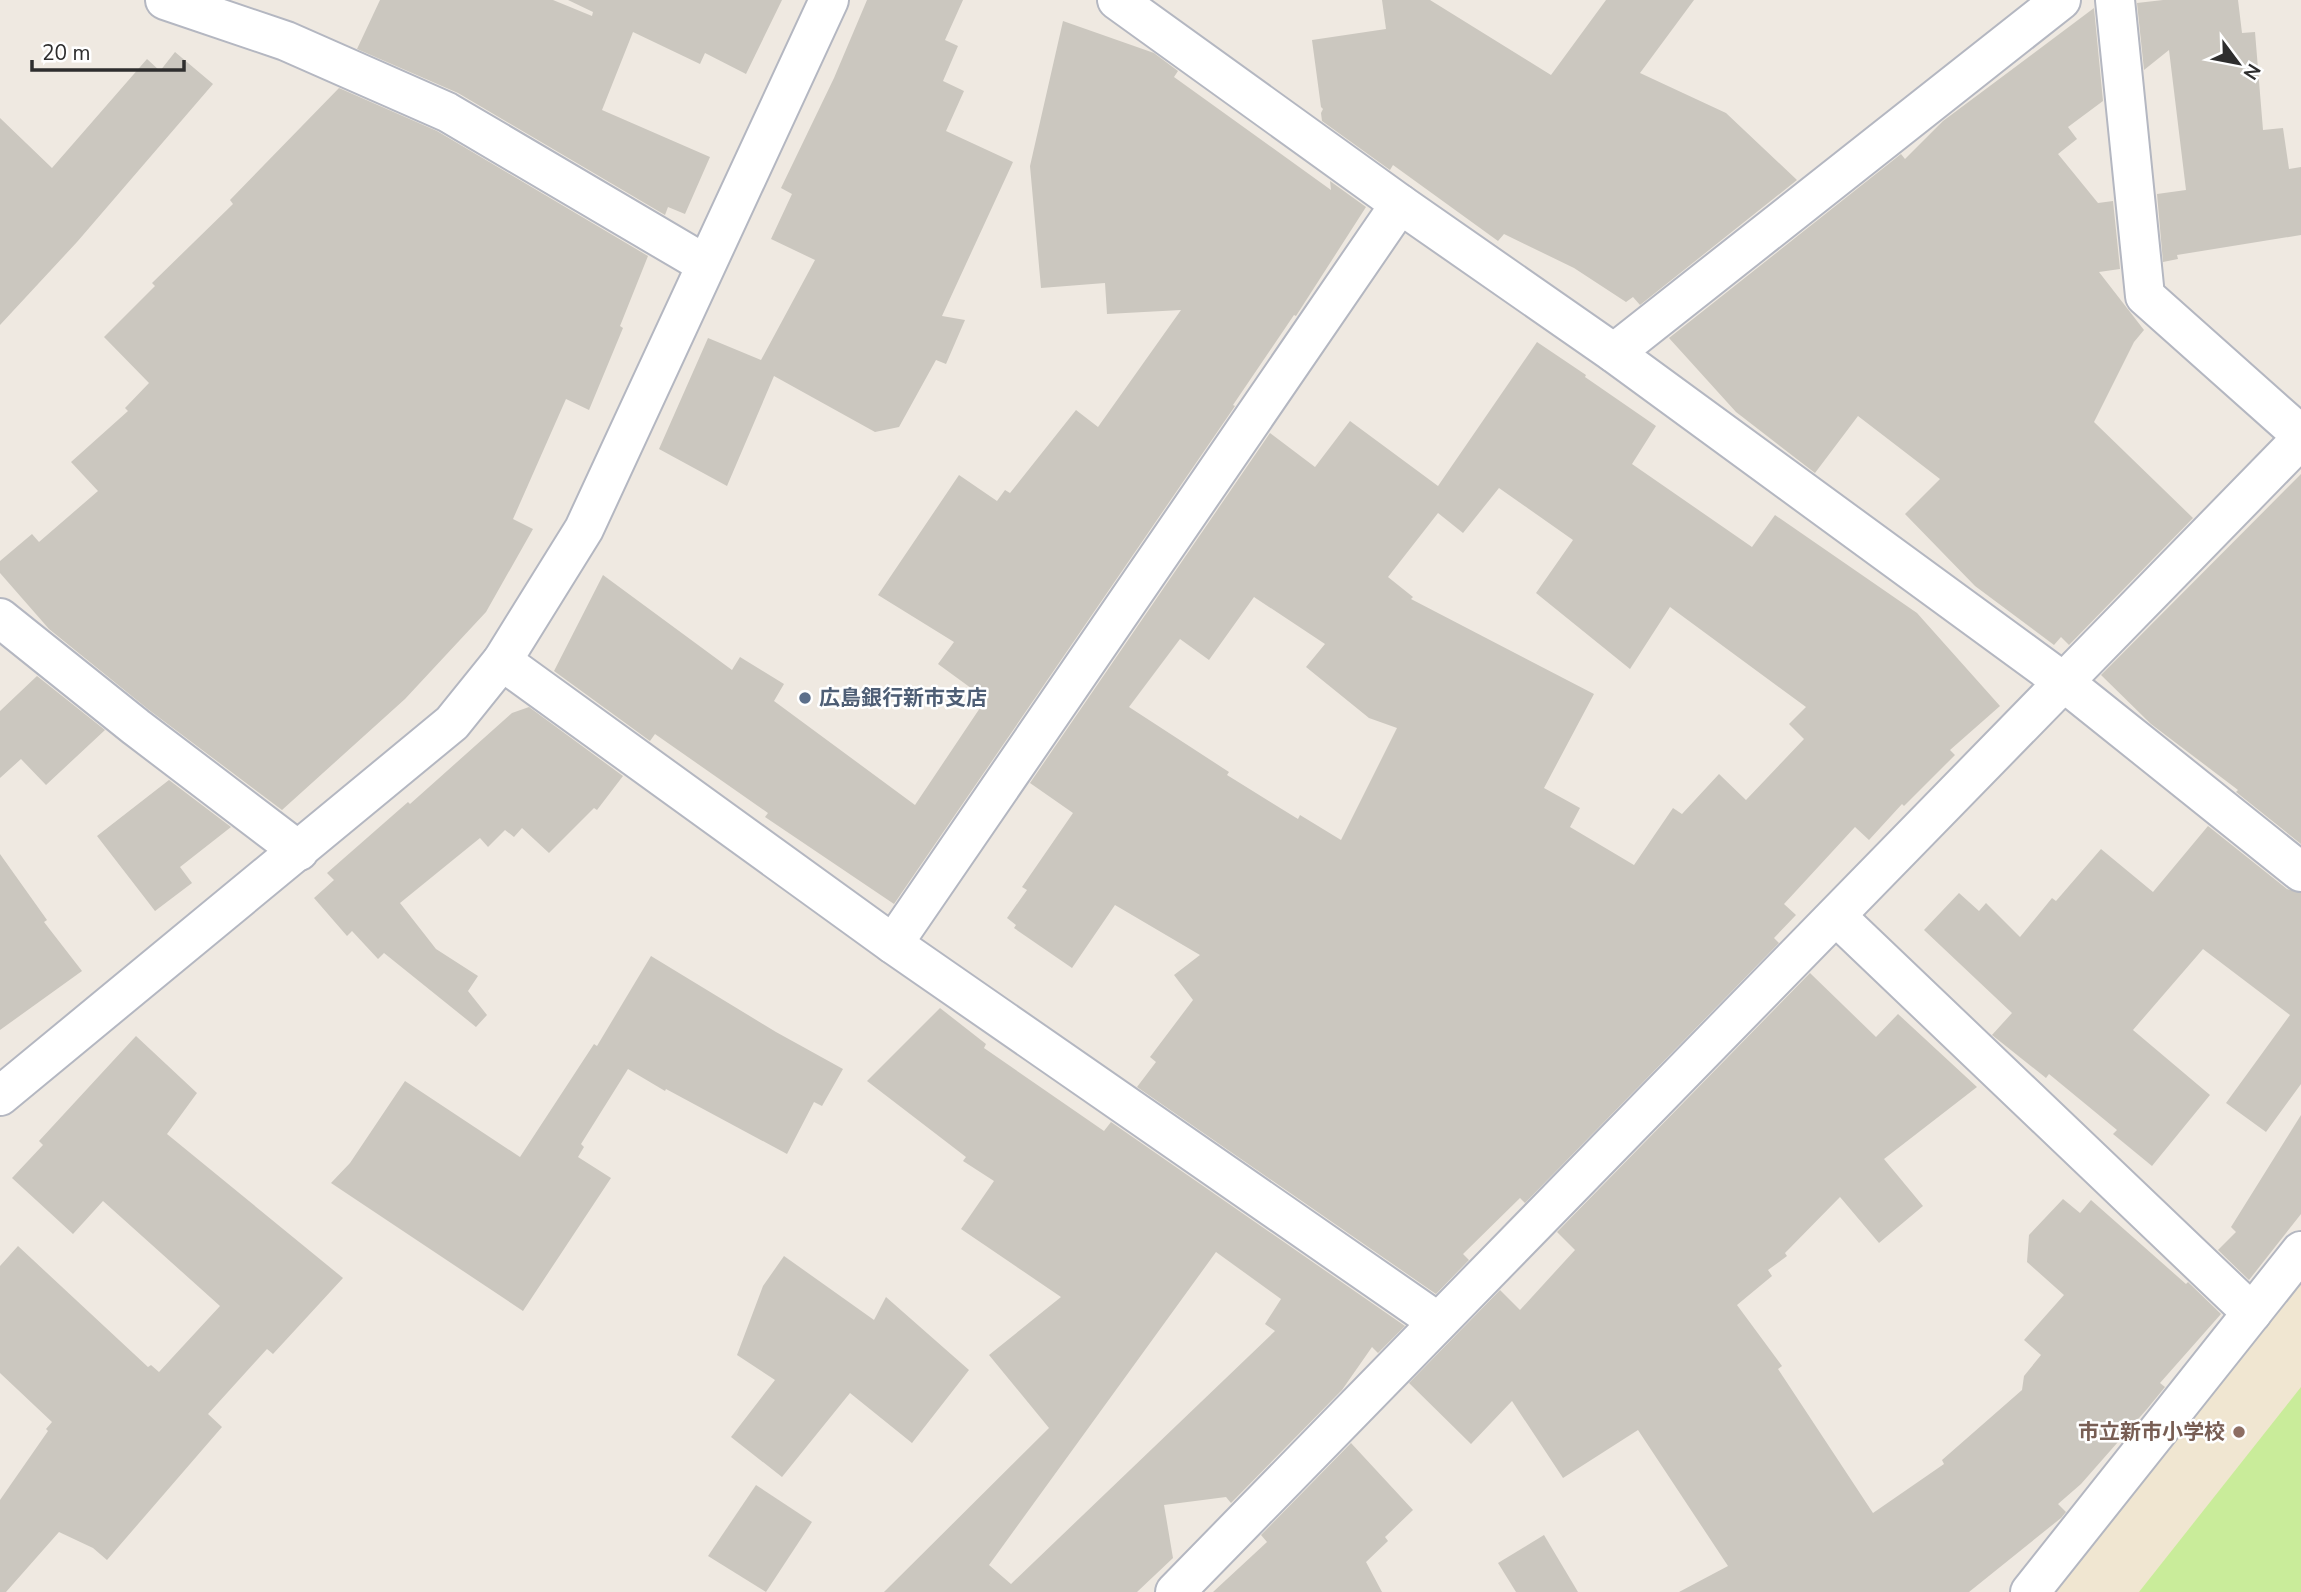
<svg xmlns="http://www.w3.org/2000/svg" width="2301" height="1592" font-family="'Nunito Sans','Noto Sans JP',sans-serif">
<rect width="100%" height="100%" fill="#efe9e1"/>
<!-- education -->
<polygon fill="#f0e6d1" points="2301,1273 2301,1592 2052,1592"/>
<!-- pitch -->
<polygon fill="#c9ec9a" points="2301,1387 2301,1592 2139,1592"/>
<!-- building -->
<g fill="#cbc7bf" fill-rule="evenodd">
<polygon points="380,0 553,0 592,16 593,12 568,0 782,0 746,74 705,53 700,64 633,32 602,110 710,157 685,214 668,207 665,215 458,93 357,49"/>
<polygon points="867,0 963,0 945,40 958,46 943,81 964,91 946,131 1013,162 942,316 965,320 946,364 936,360 899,427 875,432 774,376 727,486 659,449 708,338 761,360 815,260 771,239 792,194 781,188 834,78"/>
<polygon points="1382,0 1430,0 1551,75 1606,0 1694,0 1640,73 1726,113 1797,180 1640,305 1633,297 1626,302 1574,268 1504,234 1498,241 1393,165 1390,170 1322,121 1321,113 1323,109 1321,107 1312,40 1386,29"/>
<polygon points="2163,0 2238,0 2242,33 2255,32 2263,130 2283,128 2289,169 2301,167 2301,235 2177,255 2178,259 2163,262 2157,194 2186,190 2169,50 2144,70 2137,3"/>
<polygon points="2094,8 2103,101 2068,127 2077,139 2058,154 2098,203 2113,201 2120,269 2099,272 2144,330 2134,342 2094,422 2193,518 2069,645 2061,637 2054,645 1975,586 1905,514 1940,479 1858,416 1815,473 1736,412 1669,338 1901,154 1905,159 1943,121"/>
<polygon points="1063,21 1154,53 1178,71 1174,77 1331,190 1330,181 1366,207 1296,316 1294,315 1233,405 1235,406 894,904 765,817 768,813 655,734 650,741 554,671 603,575 732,670 740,657 784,684 774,701 915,805 986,699 938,664 954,642 878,595 959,475 997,501 1005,490 1010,493 1076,410 1098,427 1181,310 1107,314 1105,283 1041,288 1030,166"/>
<polygon points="175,52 213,84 77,242 0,325 0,118 52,168 147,59 160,71"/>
<polygon points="339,88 437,131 648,256 620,326 623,328 589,410 566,399 513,519 533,529 486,612 405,699 282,810 149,710 49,629 0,573 0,561 32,534 39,542 98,491 71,462 128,411 125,408 149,383 104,337 155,286 152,283 233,204 230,200"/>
<path d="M1537,342L1586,375L1585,377L1656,426L1632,464L1752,547L1775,515L1917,613L2000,706L1950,750L1955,755L1904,806L1902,804L1869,840L1855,827L1784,904L1796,915L1774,938L1779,943L1525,1203L1520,1198L1463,1254L1469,1260L1436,1294L1137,1087L1156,1062L1150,1057L1193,1000L1174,975L1200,955L1115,905L1072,968L1014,928L1016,925L1007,918L1027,890L1022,887L1073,813L1030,783L1270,433L1315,467L1350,421L1438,486ZM1499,488L1573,540L1536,593L1630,669L1670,607L1806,707L1789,724L1804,739L1746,800L1719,774L1682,814L1673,808L1634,865L1570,827L1580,808L1544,788L1594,694L1411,599L1413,597L1388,577L1438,513L1463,533ZM1254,597L1325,644L1306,667L1369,718L1397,728L1341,840L1300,815L1298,819L1227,775L1229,772L1129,707L1180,639L1209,660Z"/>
<polygon points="2301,474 2301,844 2236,792 2238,790 2151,724 2101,675"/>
<polygon points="37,676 105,730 46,785 21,759 0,778 0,711"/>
<polygon points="529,707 623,776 597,810 594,808 549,853 522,828 514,837 505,830 488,847 480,838 400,903 436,949 478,976 468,991 487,1015 476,1027 384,953 378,959 352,931 347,936 314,898 334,880 327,873 408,802 410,804 512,713"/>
<polygon points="169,780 231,827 180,867 192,883 155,911 97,836"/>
<polygon points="2208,826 2287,889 2301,893 2301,1084 2266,1132 2226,1103 2290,1015 2203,949 2133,1030 2210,1095 2152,1166 2113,1134 2117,1130 2049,1074 2046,1078 1992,1035 2012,1013 1924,930 1959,893 1979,911 1986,903 2020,937 2052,898 2056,901 2101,849 2153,892"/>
<polygon points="0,854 47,920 44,922 82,971 0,1030"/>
<polygon points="651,956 776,1032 843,1069 822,1106 814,1102 787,1154 666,1089 665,1091 628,1069 581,1144 584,1147 578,1157 611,1178 523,1311 331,1183 350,1163 405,1081 520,1157 594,1044 597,1046"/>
<polygon points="1810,973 1876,1037 1898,1014 1977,1087 1884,1159 1923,1206 1879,1243 1840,1197 1785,1253 1787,1256 1768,1270 1772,1276 1737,1305 1782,1366 1778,1369 1873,1513 1944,1464 1942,1460 2022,1390 2024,1376 2041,1355 2024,1340 2064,1295 2027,1262 2029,1235 2063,1199 2080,1213 2091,1200 2186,1284 2188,1282 2221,1314 2160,1383 2165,1387 2147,1409 2081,1484 2058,1504 2066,1512 2061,1518 1969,1592 1679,1592 1728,1566 1638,1430 1563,1478 1512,1401 1471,1444 1409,1383 1500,1290 1520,1310 1575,1250 1557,1232"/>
<path d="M940,1008L986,1044L984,1048L1104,1131L1111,1122L1405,1326L1378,1353L1372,1347L1342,1390L1231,1503L1226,1497L1164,1505L1173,1558L1137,1592H884L1049,1428L989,1355L1061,1297L961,1229L994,1181L963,1161L966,1157L867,1081ZM1216,1252L1281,1299L1265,1324L1275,1331L1011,1584L989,1565Z"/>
<polygon points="136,1036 197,1093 167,1134 343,1278 273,1354 267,1349 208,1414 222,1427 107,1560 93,1548 59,1532 6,1592 0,1592 0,1500 48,1431 46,1429 52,1422 0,1373 0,1266 18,1246 148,1367 151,1365 159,1372 220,1306 103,1201 73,1234 12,1178 43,1145 39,1141"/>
<polygon points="2301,1115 2301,1214 2249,1280 2218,1250 2236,1232 2231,1227"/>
<polygon points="784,1256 874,1320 886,1297 969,1370 912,1443 850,1393 782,1477 731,1437 775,1380 737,1355 763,1286"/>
<polygon points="1351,1443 1413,1510 1385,1537 1388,1541 1366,1562 1382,1592 1213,1592 1267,1542 1261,1535"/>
<polygon points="756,1485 812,1522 766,1592 708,1556"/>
<polygon points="1544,1535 1578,1592 1516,1592 1498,1563"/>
</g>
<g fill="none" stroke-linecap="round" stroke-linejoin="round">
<defs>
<g id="street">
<polyline points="165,0 286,41 447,112 705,264"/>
<polyline points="1117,0 1400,204 1614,353 2065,683 2301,872"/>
<polyline points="2115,0 2145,296 2301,435"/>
<polyline points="1614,353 2061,0"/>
<polyline points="0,618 136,727 299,851"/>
<polyline points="502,661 893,944 1438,1322"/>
<polyline points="1836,916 2252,1313"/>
<polyline points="893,944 1400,204"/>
<polyline points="1175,1592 2301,439"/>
<polyline points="2030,1592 2301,1251"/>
</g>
<polyline id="secondary" points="0,1096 452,723 502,661 584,529 829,0"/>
</defs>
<!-- street casing -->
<use href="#street" stroke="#b4b7c1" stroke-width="42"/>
<!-- secondary casing -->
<use href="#secondary" stroke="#b4b7c1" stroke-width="42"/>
<!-- street -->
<use href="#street" stroke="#fff" stroke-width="38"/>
<!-- secondary -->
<use href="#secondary" stroke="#fff" stroke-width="38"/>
</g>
<!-- markers -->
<circle fill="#5c6f8a" stroke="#fff" stroke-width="2.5" cx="805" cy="698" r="7"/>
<circle fill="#8d6e63" stroke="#fff" stroke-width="2.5" cx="2239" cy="1432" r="7"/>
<g text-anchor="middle" stroke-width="5" stroke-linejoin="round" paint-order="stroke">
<!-- service labels -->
<g font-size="21" font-weight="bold" fill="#4e5e75" stroke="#fff" text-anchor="start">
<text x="819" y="705">広島銀行新市支店</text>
</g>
<!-- education labels -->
<g font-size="21" font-weight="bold" fill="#785e54" stroke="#fff" text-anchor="end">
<text x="2225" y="1439">市立新市小学校</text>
</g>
</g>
<!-- north arrow -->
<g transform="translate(2238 63) rotate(122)" stroke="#ffffff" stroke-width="5" paint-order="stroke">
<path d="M0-5L12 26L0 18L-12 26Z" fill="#2e2e2e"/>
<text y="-10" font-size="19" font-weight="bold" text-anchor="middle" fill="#2e2e2e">N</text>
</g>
<!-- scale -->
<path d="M32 60v10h152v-10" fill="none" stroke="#2e2e2e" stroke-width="3.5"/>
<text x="42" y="60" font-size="21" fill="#2e2e2e" stroke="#ffffff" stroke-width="5" paint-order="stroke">20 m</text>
</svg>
